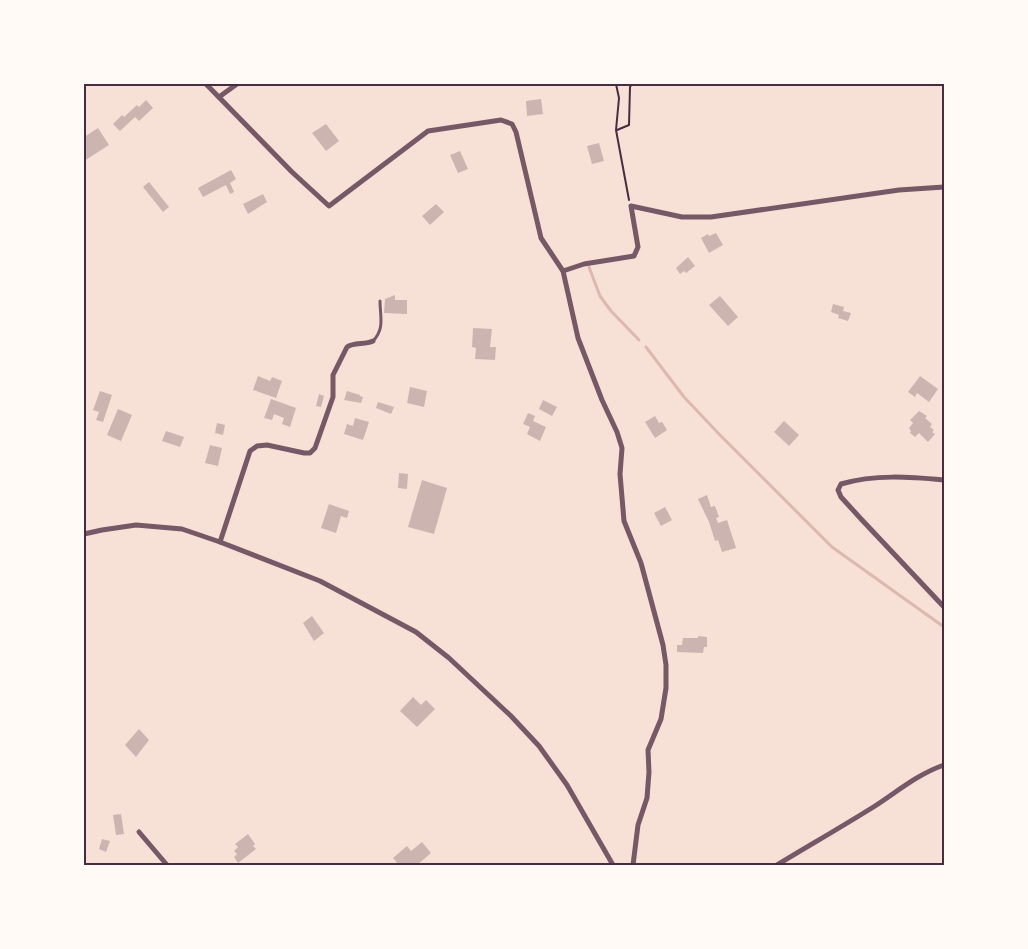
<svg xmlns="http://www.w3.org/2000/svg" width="1028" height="949" font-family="Quicksand,sans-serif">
<rect width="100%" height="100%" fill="#f7e1d7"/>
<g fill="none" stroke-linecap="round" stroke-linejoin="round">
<!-- stream -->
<g stroke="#dcb8b0" stroke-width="3">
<polyline points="589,267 600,296 611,311 639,340"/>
<polyline points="646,347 684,397 719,434 832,547 944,627"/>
</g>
</g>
<!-- building -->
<g fill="#ccb4b1">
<polygon points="541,99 543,114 527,116 526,101"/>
<polygon points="146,100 153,108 139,121 135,117 120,131 113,124 122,115 124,117 137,105 139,107"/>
<polygon points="326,124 339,141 326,151 312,133"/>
<polygon points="98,128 109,145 84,161 84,137"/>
<polygon points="599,143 604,161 592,164 587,146"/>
<polygon points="460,151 468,169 458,173 450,155"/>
<polygon points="231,170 236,179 230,183 234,192 230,194 226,185 203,197 198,188"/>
<polygon points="149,182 169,207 163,212 143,187"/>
<polygon points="263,194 267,202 248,214 243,204"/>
<polygon points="436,204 444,212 430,225 422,216"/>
<polygon points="716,233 723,245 709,253 701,238 708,234 709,236"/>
<polygon points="688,257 695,266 686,273 684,271 680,274 676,268"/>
<polygon points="395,295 395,300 407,300 407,314 384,313 385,299"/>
<polygon points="720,296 738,317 728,326 709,305"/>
<polygon points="833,304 844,307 843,311 851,313 848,321 838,318 839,315 831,312"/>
<polygon points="473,328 492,329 490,347 496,347 495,360 475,359 476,348 472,347"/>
<polygon points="258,376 270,381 272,377 282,381 276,398 253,390"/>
<polygon points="920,376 938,389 929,402 917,393 915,397 908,392"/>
<polygon points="410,387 427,391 424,407 407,403"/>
<polygon points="100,391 112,395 103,422 96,420 99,412 93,410"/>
<polygon points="347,391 360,395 360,396 363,397 361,403 344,400"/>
<polygon points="319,394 324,396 321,407 316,406"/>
<polygon points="271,399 296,408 290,427 282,424 284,418 274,414 272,420 264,418"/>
<polygon points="543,400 557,407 552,416 539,409"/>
<polygon points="378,402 394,407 391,414 376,408"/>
<polygon points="118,409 132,415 121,441 107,435"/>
<polygon points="919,411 927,416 925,418 932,424 930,427 934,430 932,432 935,434 928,442 919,433 915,437 910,433 911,431 909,428 913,423 910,420"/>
<polygon points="528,413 535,416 533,421 546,427 540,441 527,434 530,427 523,424"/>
<polygon points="655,416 659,423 662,422 667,430 655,438 645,422"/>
<polygon points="355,418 369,422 363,440 344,434 347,424 353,426"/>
<polygon points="784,421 799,435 789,446 774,432"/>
<polygon points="217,423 225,425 223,435 215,433"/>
<polygon points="166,431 184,437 180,447 162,441"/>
<polygon points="210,445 222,448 218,466 205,463"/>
<polygon points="399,473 408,474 407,489 398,488"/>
<polygon points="422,480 447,488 434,534 408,527"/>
<polygon points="707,495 711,507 715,506 719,517 716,518 718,523 727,520 736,548 722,552 718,540 715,541 709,522 698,499"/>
<polygon points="329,504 349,511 347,518 341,516 336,533 321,528"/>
<polygon points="665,507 672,520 661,526 654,513"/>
<polygon points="312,616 324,633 314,641 303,623"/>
<polygon points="698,636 707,637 707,647 704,647 703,653 677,652 677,645 682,645 683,638 698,638"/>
<polygon points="413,697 421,705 426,700 435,709 417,727 400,711"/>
<polygon points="139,729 149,740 136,757 125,745"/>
<polygon points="121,814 124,834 116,835 113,815"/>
<polygon points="248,834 255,844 253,846 256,849 238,863 234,857 237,854 234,851 238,847 235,844"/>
<polygon points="102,839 110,841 106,852 99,849"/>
<polygon points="422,842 431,853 417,865 399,865 393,858 407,846 411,851"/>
</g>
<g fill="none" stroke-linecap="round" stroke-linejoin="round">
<!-- path -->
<g stroke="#4a2c40" stroke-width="2">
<polyline points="616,84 619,98 616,130 629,200"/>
<polyline points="617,130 629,125 630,87 632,84"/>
</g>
<!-- service -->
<path stroke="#755966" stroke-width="3" d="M373,341C385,328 380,317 380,301"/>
<!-- minor -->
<g stroke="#755966" stroke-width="5">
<polyline points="206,84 292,172 329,206 428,131 501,120 512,124 516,132 541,238 563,271 578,338 602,400 617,432 622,448 620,474 624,521 641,563 663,645 666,665 666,688 661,719 648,750 649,772 647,798 638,825 633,865"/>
<polyline points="219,97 237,84"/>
<polyline points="563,271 584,264 634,256 638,247 631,206 682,217 711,217 899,190 944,187"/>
<path d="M944,480C910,477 875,474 841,484L838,490L841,497L862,520L944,607"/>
<polyline points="84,534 102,530 136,525 182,529 220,542 320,581 416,632 449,658 511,716 539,746 567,785 613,865"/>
<path d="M220,542L250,451L257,446L267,445L304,453H310L315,448L333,397V375L347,347C354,342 365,345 373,341"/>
<polyline points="139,832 167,865"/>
<path d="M777,865C810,845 843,826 875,806C898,791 918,774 944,765"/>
</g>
</g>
<!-- border -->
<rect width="1028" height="949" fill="none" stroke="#fffaf5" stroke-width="170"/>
<rect x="85" y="85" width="858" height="779" fill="none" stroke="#4a2c40" stroke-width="2"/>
</svg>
